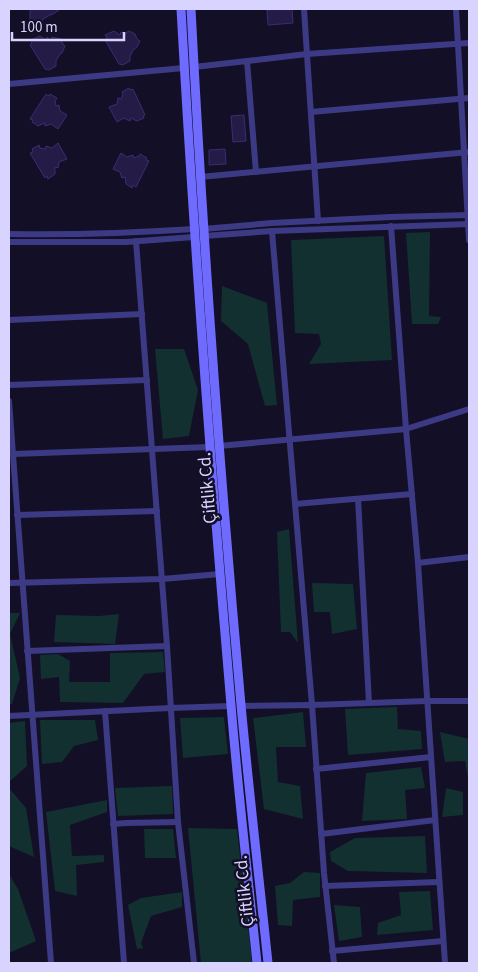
<svg xmlns="http://www.w3.org/2000/svg" width="478" height="972" font-family="'Source Sans 3',sans-serif">
<rect width="100%" height="100%" fill="#130f26"/>
<!-- green -->
<g fill="#12302f">
<polygon points="430,232 429,316 441,317 438,324 412,324 406,233"/>
<polygon points="384,236 392,360 309,364 321,344 319,334 295,333 291,240"/>
<polygon points="222,286 267,303 277,405 265,406 248,344 221,321"/>
<polygon points="155,349 184,349 198,390 189,436 163,439"/>
<polygon points="289,529 298,643 290,632 281,632 277,532"/>
<polygon points="312,583 353,584 357,629 332,634 330,612 314,612"/>
<polygon points="9,613 20,613 10,634 20,678 12,704 9,704"/>
<polygon points="119,614 115,644 54,642 56,615 99,616"/>
<polygon points="163,652 165,672 144,674 123,703 60,702 59,677 41,679 40,655 58,654 70,661 69,682 110,682 110,653"/>
<polygon points="397,707 398,729 421,731 422,749 348,755 345,709"/>
<polygon points="303,712 306,747 276,747 278,782 300,786 303,819 264,809 253,718"/>
<polygon points="224,717 228,754 183,758 180,718"/>
<polygon points="40,720 95,720 98,740 74,746 62,762 42,764"/>
<polygon points="25,721 27,766 9,782 9,723"/>
<polygon points="440,732 469,739 469,777 468,777 465,761 445,762"/>
<polygon points="421,767 425,788 405,790 407,819 362,821 366,773"/>
<polygon points="172,786 173,814 118,816 115,788"/>
<polygon points="9,788 26,808 34,857 9,846"/>
<polygon points="446,788 463,792 463,815 442,817"/>
<polygon points="107,800 107,812 70,825 72,856 104,855 104,862 76,865 77,896 55,891 46,812"/>
<polygon points="188,828 237,829 252,963 201,963"/>
<polygon points="144,829 173,829 176,858 145,858"/>
<polygon points="425,836 427,873 348,871 331,861 330,852 355,838"/>
<polygon points="304,872 320,873 320,897 293,900 292,926 278,925 275,886 290,883"/>
<polygon points="9,874 18,889 36,941 9,953"/>
<polygon points="430,891 433,930 377,935 378,923 401,915 399,892"/>
<polygon points="182,892 182,907 151,916 141,943 143,948 137,949 128,905 141,898"/>
<polygon points="334,905 360,907 362,937 339,941"/>
</g>
<!-- building -->
<g fill="#241b47" stroke="#3b2d73">
<polygon points="30,9 58,9 59,10 53,14 50,15 43,19 41,23 33,23 30,20"/>
<polygon points="292,9 293,23 268,25 267,10"/>
<polygon points="114,31 120,35 121,32 126,34 127,32 129,31 135,34 137,39 140,41 137,47 134,49 130,56 130,61 123,65 119,64 105,40 107,38 105,35"/>
<polygon points="40,36 46,40 47,37 51,40 52,37 61,39 63,44 65,46 62,53 60,54 56,61 56,66 49,70 45,69 30,45 32,43 31,40"/>
<polygon points="129,88 130,90 133,89 145,115 143,116 144,118 137,121 131,118 130,121 124,118 117,122 109,107 117,104 118,98 121,99 123,94 122,92"/>
<polygon points="46,94 48,96 50,94 57,98 55,101 56,106 59,105 60,111 67,115 58,129 51,124 45,126 45,123 38,126 32,122 33,120 30,119"/>
<polygon points="244,115 246,141 233,142 231,116"/>
<polygon points="58,143 67,159 59,162 58,168 55,167 55,174 48,179 47,176 45,178 30,153 33,152 32,149 39,145 40,148 45,149 46,146 52,148"/>
<polygon points="225,149 226,164 209,165 209,150"/>
<polygon points="121,153 127,157 133,155 134,158 139,156 140,154 147,158 146,160 149,161 136,187 133,185 132,188 126,184 125,177 122,178 120,172 113,169"/>
</g>
<g fill="none" stroke-linecap="round" stroke-linejoin="round">
<!-- street -->
<g stroke="#3d3a85" stroke-width="6">
<polyline points="304,9 318,221"/>
<polyline points="456,9 469,240"/>
<polyline points="247,61 307,54 469,43"/>
<polyline points="194,67 247,61 256,172"/>
<polyline points="9,84 184,68"/>
<polyline points="311,112 469,98"/>
<polyline points="200,177 469,152"/>
<polyline points="391,226 406,429 418,563 445,963"/>
<polyline points="203,229 272,223 391,217 469,215"/>
<polyline points="272,231 312,705 427,701 469,701"/>
<path d="M9,234C70,235 132,233 194,229"/>
<polyline points="204,236 272,231 469,224"/>
<polyline points="136,241 167,646 178,822 194,963"/>
<polyline points="9,242 126,242 194,237"/>
<polyline points="9,320 142,314"/>
<polyline points="9,385 147,380"/>
<polyline points="9,401 51,963"/>
<polyline points="219,446 406,429 469,409"/>
<polyline points="13,454 210,447"/>
<polyline points="358,499 369,703"/>
<polyline points="295,504 412,494"/>
<polyline points="17,515 157,511"/>
<polyline points="418,563 469,557"/>
<polyline points="9,583 162,579 220,574"/>
<polyline points="27,651 167,646"/>
<polyline points="242,706 312,705 324,873 334,963"/>
<polyline points="105,711 124,963"/>
<polyline points="9,716 170,708 231,706"/>
<polyline points="316,769 431,757"/>
<polyline points="113,824 126,823 178,822"/>
<polyline points="321,834 435,820"/>
<polyline points="325,886 439,882"/>
<polyline points="332,951 443,941"/>
</g>
<!-- secondary -->
<g stroke="#6f6bff" stroke-width="9">
<path d="M181,9C194,241 211,473 231,705C238,791 248,877 257,963"/>
<path d="M191,9C203,241 220,473 241,705C249,791 259,877 268,963"/>
</g>
</g>
<g text-anchor="middle" stroke-width="5" stroke-linejoin="round" paint-order="stroke">
<!-- street labels -->
<g font-size="18" fill="#d9d4ff" stroke="#130f26">
<text transform="translate(207 488) rotate(-95)" y="6">Çiftlik Cd.</text>
<text transform="translate(244 891) rotate(-96)" y="6">Çiftlik Cd.</text>
</g>
</g>
<!-- border -->
<rect width="478" height="972" fill="none" stroke="#d9d4ff" stroke-width="20"/>
<!-- scale -->
<path d="M12 32v8h112v-8" fill="none" stroke="#d9d4ff" stroke-width="2.5"/>
<text x="20" y="32" font-size="15" fill="#d9d4ff" stroke="#130f26" stroke-width="4" paint-order="stroke">100 m</text>
</svg>
